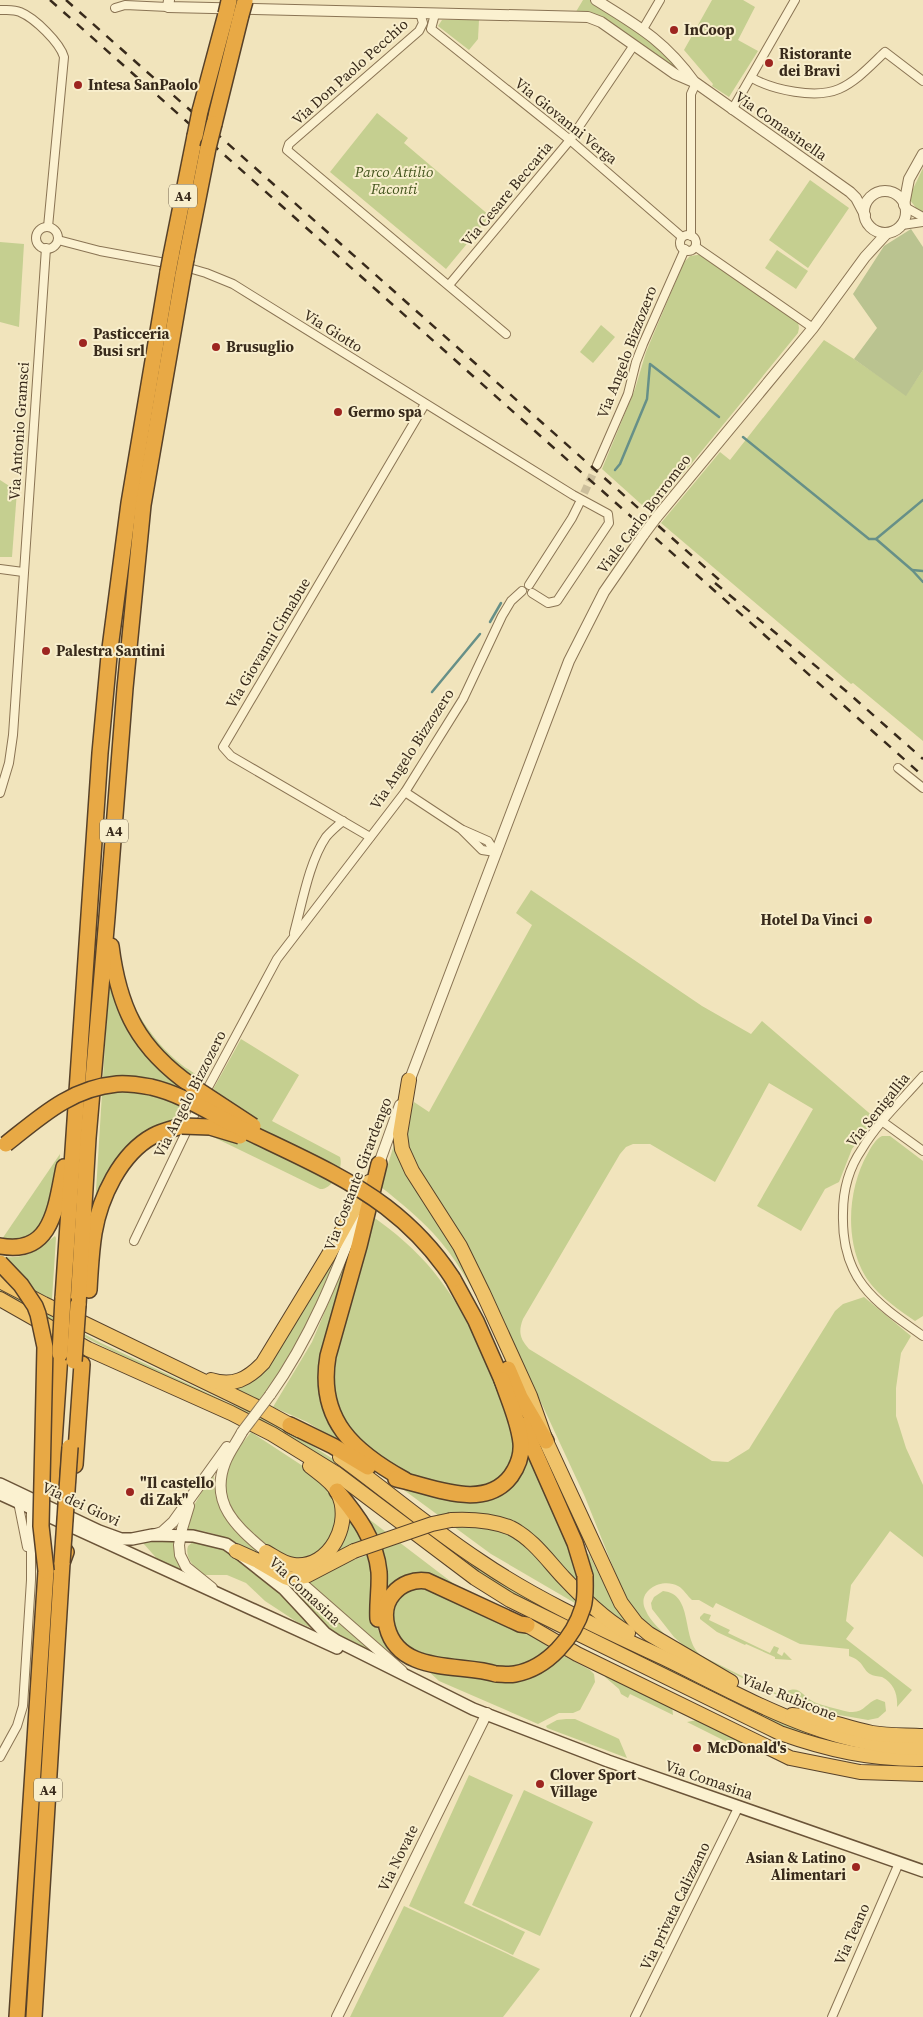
<svg xmlns="http://www.w3.org/2000/svg" width="923" height="2017" font-family="'Source Serif 4',serif">
<rect width="100%" height="100%" fill="#f1e4bc"/>
<!-- green -->
<g fill="#c5cf90">
<polygon points="583,0 596,0 627,18 696,83 601,22 574,15"/>
<polygon points="712,0 743,0 755,7 738,40 758,51 729,97 712,86 713,84 684,50"/>
<polygon points="442,20 479,20 478,39 469,50 438,26"/>
<polygon points="377,113 408,138 404,143 490,216 446,269 330,172"/>
<polygon points="923,168 923,213 916,208 910,200 912,191"/>
<polygon points="810,180 849,208 808,268 769,240"/>
<polygon points="0,242 24,244 19,327 0,322"/>
<polygon points="777,250 808,271 796,289 765,268"/>
<polygon points="697,255 702,255 798,322 799,328 798,333 651,513 602,469 635,389 646,352 684,262 690,256"/>
<polygon points="601,325 615,337 593,363 580,352"/>
<polygon points="824,340 854,359 906,395 923,370 923,741 853,683 851,684 661,523 720,452 730,460"/>
<polygon points="0,480 17,491 12,557 0,557"/>
<path d="M531,890L702,1006L751,1034L762,1021L875,1118L852,1149L839,1182L825,1189L801,1231L757,1206L813,1109L769,1083L715,1182L650,1144H633L626,1147L620,1154L523,1319C518,1332 520,1339 529,1349L712,1461L728,1462L749,1449L835,1311L843,1304L864,1297L911,1336L901,1353L896,1388V1416L906,1448L923,1485V1557L890,1531L851,1585L846,1621L854,1628L846,1639L912,1690L897,1707C898,1695 894,1683 882,1677C878,1676 873,1676 870,1674C862,1669 864,1661 849,1656V1649L800,1644L716,1603L713,1608L699,1600H692C687,1596 684,1589 678,1586C662,1577 635,1591 646,1611C650,1621 661,1630 668,1638L646,1625L625,1597L585,1497L500,1314L469,1253L412,1160C406,1139 406,1122 414,1102L429,1112L532,925L516,913Z"/>
<path d="M109,980L111,981C125,1024 152,1069 192,1092L196,1084C163,1062 139,1033 125,996L128,993C140,1021 158,1046 182,1065C189,1071 200,1074 202,1083L182,1123C136,1136 114,1164 96,1207H95Z"/>
<path d="M241,1039L299,1075L272,1121L340,1157C344,1168 332,1190 320,1189L205,1133L220,1099L211,1093Z"/>
<path d="M397,1135L450,1237L493,1328C476,1295 459,1261 433,1233C417,1216 400,1202 381,1187Z"/>
<path d="M882,1136H890L923,1161V1316L915,1321C896,1308 871,1291 861,1268C845,1233 849,1186 868,1153C871,1147 876,1139 882,1136Z"/>
<polygon points="60,1154 56,1210 38,1239 0,1242"/>
<path d="M372,1216C399,1235 424,1257 443,1284C475,1327 493,1382 515,1431L518,1447L504,1479L475,1491L411,1477L361,1444L343,1418L333,1386L332,1371Z"/>
<path d="M55,1236L56,1238L52,1299L29,1289L0,1256C25,1261 37,1250 55,1236Z"/>
<polygon points="338,1248 323,1292 293,1354 259,1402 230,1389 246,1383"/>
<polygon points="349,1254 322,1377 359,1454 307,1422 273,1407 312,1342"/>
<polygon points="0,1289 101,1343 229,1403 266,1418 289,1431 344,1466 493,1576 880,1755 799,1736 541,1612 179,1383 98,1344 0,1293"/>
<path d="M251,1432L315,1474L326,1486L340,1509L327,1548C317,1553 306,1561 295,1560C266,1557 225,1515 225,1486C225,1464 238,1449 251,1432Z"/>
<path d="M526,1449L529,1450L576,1558L589,1554L615,1606L628,1624L626,1627C607,1614 589,1598 573,1582C539,1546 513,1511 458,1518L464,1526C476,1526 488,1526 499,1530C539,1543 563,1584 594,1612L592,1613L491,1554L393,1482C424,1494 485,1513 511,1485C524,1472 521,1464 526,1449Z"/>
<path d="M213,1473C215,1482 214,1492 217,1500C228,1530 254,1548 277,1567C248,1548 222,1531 186,1529L193,1507Z"/>
<polygon points="349,1513 371,1545 292,1578 286,1569 343,1540 348,1528"/>
<polygon points="361,1513 458,1587 492,1608 432,1579 386,1598"/>
<polygon points="150,1539 172,1539 197,1579 159,1561 143,1543"/>
<path d="M194,1541L222,1548L260,1572L319,1631L297,1622L265,1601L246,1583L227,1575H205C196,1569 184,1559 188,1546Z"/>
<polygon points="371,1554 378,1630 389,1652 308,1584 336,1566"/>
<polygon points="288,1585 299,1587 381,1657 380,1658 332,1632"/>
<polygon points="420,1585 528,1632 551,1649 590,1670 594,1674 595,1682 580,1710 573,1713 559,1713 538,1724 439,1681 398,1643 390,1609 404,1590"/>
<path d="M663,1591C695,1594 680,1641 702,1656L780,1695C800,1682 800,1695 814,1702C818,1704 846,1712 851,1712C864,1713 867,1702 877,1699L885,1702L886,1711L878,1718L868,1720L805,1709L692,1653L674,1637L652,1609L651,1603L654,1597Z"/>
<polygon points="704,1613 711,1615 709,1620 730,1630 728,1633 770,1653 774,1646 779,1648 777,1653 782,1656 784,1652 792,1660 775,1659 775,1657 746,1644 745,1645 717,1632 700,1619 700,1617"/>
<polygon points="607,1672 672,1706 673,1715 630,1694 628,1698 621,1694 619,1689 605,1677"/>
<polygon points="566,1719 575,1719 615,1737 619,1739 627,1758 547,1728 546,1726 557,1720"/>
<polygon points="697,1720 775,1757 743,1750 687,1722"/>
<polygon points="469,1775 513,1795 464,1903 525,1932 513,1955 409,1906"/>
<polygon points="524,1790 593,1822 540,1936 472,1905"/>
<polygon points="404,1906 540,1969 503,2017 350,2017"/>
</g>
<!-- cemetery -->
<polygon fill="#bac390" points="911,229 923,247 923,370 906,396 854,359 877,328 853,294 884,246"/>
<g fill="none" stroke-linecap="round" stroke-linejoin="round">
<!-- stream -->
<g stroke="#679088" stroke-width="2.5">
<polyline points="743,437 869,539 876,539 923,500"/>
<polyline points="615,470 620,464 647,399 650,364 719,417"/>
<polyline points="876,539 912,570 923,582"/>
<polyline points="912,570 923,571"/>
<polyline points="490,622 501,603"/>
<polyline points="432,692 480,634"/>
</g>
<!-- minor-tunnel -->
<polyline stroke="#ccbf9c" stroke-width="8" stroke-dasharray="8 4" stroke-linecap="butt" points="579,504 597,465"/>
<defs>
<g id="minor">
<polyline points="115,8 125,5 168,7"/>
<path d="M0,10C7,10 14,9 20,12C35,18 60,43 64,57L48,227"/>
<polyline points="420,13 423,23 419,31 289,144 287,150 506,334"/>
<polyline points="435,14 431,29 570,140 682,237"/>
<polyline points="643,29 660,0"/>
<path d="M752,78C773,90 816,99 839,89C857,81 871,65 885,52L923,81"/>
<polyline points="732,110 795,0"/>
<polyline points="905,207 923,217"/>
<polyline points="902,225 923,222"/>
<circle cx="47" cy="238" r="11"/>
<circle cx="688" cy="243" r="8"/>
<polyline points="691,236 691,94 696,83"/>
<polyline points="58,240 100,251 171,264"/>
<polyline points="696,247 813,328"/>
<polyline points="182,266 206,273 233,284 573,495 608,514 609,523 557,601 548,603 532,593"/>
<polyline points="449,285 570,140 634,45"/>
<polyline points="597,465 628,394 636,362 643,344 685,249"/>
<polyline points="0,569 23,572"/>
<polyline points="529,585 572,518 579,504"/>
<polyline points="898,768 923,788"/>
<polyline points="405,792 461,829 482,850 495,852"/>
<polyline points="0,793 9,763 13,735 46,248"/>
<polyline points="463,830 488,841 495,852"/>
<polyline points="370,837 231,756 223,747 425,404"/>
<path d="M294,933C302,904 309,862 326,837C331,831 337,826 343,821"/>
<path d="M923,1076C902,1100 878,1122 862,1149C849,1168 843,1191 843,1213C841,1279 873,1301 923,1336"/>
<polyline points="204,1095 277,959 405,792 463,699 502,616 511,601 522,591"/>
<polyline points="883,1122 923,1151"/>
<polyline points="134,1241 199,1105"/>
<polyline points="18,1502 27,1547"/>
<polyline points="0,1757 17,1726 23,1706 31,1580 31,1505"/>
<polyline points="635,2017 739,1806"/>
<polyline points="832,2017 899,1863"/>
</g>
<g id="tertiary">
<polyline points="169,0 168,7 588,17 601,22 675,74 696,83 850,192 856,198 865,215"/>
<path d="M596,0C638,26 665,41 695,83"/>
<circle cx="885" cy="212" r="21"/>
<polyline points="904,205 909,179 923,154"/>
<polyline points="656,518 813,328 865,257 887,233"/>
<polyline points="407,1087 569,661 604,592 644,534"/>
<polyline points="377,1169 400,1105"/>
<path d="M270,1395C312,1336 336,1273 362,1206"/>
<path d="M242,1432C237,1442 229,1452 225,1463C208,1507 242,1531 271,1556"/>
<polyline points="189,1506 182,1529 179,1545 180,1555 186,1567 212,1588"/>
<polyline points="152,1535 162,1532 173,1522 227,1447"/>
<polyline points="305,1586 402,1671"/>
<polyline points="337,2017 487,1713"/>
</g>
<g id="secondary">
<polyline points="0,1484 99,1531 121,1539 132,1539 152,1535 193,1536 226,1544 236,1551 284,1589 325,1633 337,1641 473,1709 608,1761 923,1871"/>
<polyline points="0,1494 337,1648"/>
</g>
<g id="trunk">
<polyline points="409,1080 400,1134 402,1149 412,1171 460,1246 483,1293 530,1396 546,1441 621,1603 636,1623 649,1634 731,1682"/>
<polyline points="0,1281 44,1304 257,1407 299,1430"/>
<path d="M0,1299L88,1349L231,1413L272,1434L337,1474L475,1578L510,1600L780,1733C828,1750 872,1760 923,1759"/>
<path d="M211,1380C233,1387 248,1379 263,1363L328,1256L369,1182"/>
<path d="M340,1457C387,1491 431,1529 480,1561C537,1600 602,1629 664,1658C746,1698 829,1748 923,1748"/>
<path d="M451,1520C471,1519 492,1520 511,1528C533,1539 548,1561 564,1578C583,1598 604,1619 628,1633"/>
<polyline points="236,1551 256,1560 285,1577 291,1579 306,1576 354,1551"/>
<path d="M266,1552C275,1557 283,1564 294,1565C330,1569 353,1523 338,1493C333,1482 320,1474 310,1466"/>
<polyline points="527,1625 577,1654 790,1758 860,1772 923,1774"/>
<path d="M792,1715C820,1716 845,1728 872,1733C889,1736 906,1735 923,1736"/>
</g>
<g id="motorway">
<polyline points="200,111 226,14"/>
<polyline points="214,124 241,15"/>
<polyline points="171,256 195,136"/>
<polyline points="186,259 208,148"/>
<path d="M111,946C119,1010 139,1049 192,1086"/>
<path d="M379,1164L359,1246L328,1356C317,1420 354,1452 405,1480"/>
<path d="M0,1246C53,1256 56,1205 64,1167"/>
<polyline points="453,1279 476,1321 506,1389"/>
<path d="M89,1290C90,1271 91,1252 94,1233C100,1198 120,1154 153,1136C162,1131 172,1129 182,1126"/>
<polyline points="63,1298 100,753 109,656 129,503 168,272"/>
<polyline points="78,1305 88,1138 107,917 125,688 143,505 183,275"/>
<polyline points="508,1369 520,1397 546,1441"/>
<polyline points="290,1425 333,1446 368,1467"/>
<polyline points="523,1425 575,1543 585,1576"/>
<polyline points="75,1465 82,1364"/>
<path d="M396,1479C432,1486 484,1512 511,1476C518,1466 522,1455 521,1443C519,1422 509,1401 502,1380"/>
<polyline points="51,1487 60,1354"/>
<path d="M337,1491C357,1515 376,1540 379,1572C380,1588 377,1603 378,1619"/>
<path d="M496,1674C461,1663 399,1675 387,1627C384,1615 385,1603 393,1594C401,1584 414,1579 427,1581L520,1624L527,1625"/>
<polyline points="17,2017 46,1571"/>
<polyline points="34,2017 62,1563 66,1552"/>
</g>
</defs>
<!-- minor casing -->
<use href="#minor" stroke="#8a7454" stroke-width="10"/>
<!-- tertiary casing -->
<use href="#tertiary" stroke="#8a7454" stroke-width="12"/>
<!-- secondary casing -->
<use href="#secondary" stroke="#6b5438" stroke-width="14"/>
<!-- trunk casing -->
<use href="#trunk" stroke="#574129" stroke-width="16"/>
<!-- motorway casing -->
<use href="#motorway" stroke="#574129" stroke-width="18"/>
<!-- minor -->
<use href="#minor" stroke="#fbf1d0" stroke-width="8"/>
<!-- tertiary -->
<use href="#tertiary" stroke="#fbf1d0" stroke-width="10"/>
<!-- secondary -->
<use href="#secondary" stroke="#fbf1d0" stroke-width="11"/>
<!-- trunk -->
<use href="#trunk" stroke="#f0c36a" stroke-width="14"/>
<!-- motorway -->
<use href="#motorway" stroke="#e8a945" stroke-width="15"/>
<!-- rail -->
<g stroke="#382a1b" stroke-width="2.5" stroke-dasharray="9 9" stroke-linecap="butt">
<polyline points="50,0 923,776"/>
<polyline points="66,0 725,585"/>
<polyline points="715,583 846,691 923,759"/>
</g>
<defs>
<g id="tertiary-bridge">
<polyline points="644,534 656,518"/>
<polyline points="242,1432 270,1395"/>
</g>
<polyline id="trunk-bridge" points="354,1551 432,1524 451,1520"/>
<g id="motorway-bridge">
<polyline points="226,14 229,1"/>
<polyline points="241,15 245,1"/>
<polyline points="195,136 200,111"/>
<polyline points="208,148 214,124"/>
<polyline points="168,272 171,256"/>
<polyline points="183,275 186,259"/>
<polyline points="192,1086 253,1126"/>
<polyline points="182,1126 210,1127 240,1136"/>
<path d="M6,1144C40,1117 71,1088 117,1084C128,1083 140,1085 151,1087C182,1094 212,1114 240,1128C289,1152 342,1174 386,1207C412,1227 435,1251 453,1279"/>
<polyline points="0,1263 21,1285 35,1306 38,1314 45,1347 41,1526 46,1571"/>
<polyline points="60,1354 63,1298"/>
<polyline points="74,1361 78,1305"/>
<polyline points="62,1563 70,1447"/>
<path d="M496,1674C502,1674 509,1675 515,1674C548,1668 574,1637 583,1607C586,1597 585,1586 585,1576"/>
</g>
</defs>
<!-- tertiary-bridge casing -->
<use href="#tertiary-bridge" stroke="#8a7454" stroke-width="12" stroke-linecap="butt"/>
<!-- trunk-bridge casing -->
<use href="#trunk-bridge" stroke="#574129" stroke-width="16" stroke-linecap="butt"/>
<!-- motorway-bridge casing -->
<use href="#motorway-bridge" stroke="#574129" stroke-width="18" stroke-linecap="butt"/>
<!-- tertiary-bridge -->
<use href="#tertiary-bridge" stroke="#fbf1d0" stroke-width="10"/>
<!-- trunk-bridge -->
<use href="#trunk-bridge" stroke="#f0c36a" stroke-width="14"/>
<!-- motorway-bridge -->
<use href="#motorway-bridge" stroke="#e8a945" stroke-width="15"/>
</g>
<!-- markers -->
<g fill="#9d2520" stroke="#f8eecc" stroke-width="2">
<circle cx="674" cy="30" r="5"/>
<circle cx="769" cy="63" r="5"/>
<circle cx="78" cy="85" r="5"/>
<circle cx="83" cy="343" r="5"/>
<circle cx="216" cy="347" r="5"/>
<circle cx="338" cy="412" r="5"/>
<circle cx="46" cy="651" r="5"/>
<circle cx="868" cy="920" r="5"/>
<circle cx="130" cy="1492" r="5"/>
<circle cx="697" cy="1748" r="5"/>
<circle cx="540" cy="1784" r="5"/>
<circle cx="856" cy="1867" r="5"/>
</g>
<g text-anchor="middle" stroke-width="4" stroke-linejoin="round" paint-order="stroke">
<!-- shield labels -->
<g fill="#f8eecc" stroke="#726550" stroke-width="1">
<rect x="169" y="184.5" width="28" height="23" rx="4"/>
<rect x="100" y="819.5" width="28" height="23" rx="4"/>
<rect x="34" y="1778.5" width="28" height="23" rx="4"/>
</g>
<g font-size="14" font-weight="bold" fill="#382a1b">
<text x="183" y="201">A4</text>
<text x="114" y="836">A4</text>
<text x="48" y="1795">A4</text>
</g>
<!-- poi labels -->
<g font-size="15" font-weight="bold" fill="#382a1b" stroke="#f8eecc" text-anchor="start">
<text x="684" y="35">InCoop</text>
<text x="779" y="59">Ristorante<tspan x="779" dy="17">dei Bravi</tspan></text>
<text x="88" y="90">Intesa SanPaolo</text>
<text x="93" y="339">Pasticceria<tspan x="93" dy="17">Busi srl</tspan></text>
<text x="226" y="352">Brusuglio</text>
<text x="348" y="417">Germo spa</text>
<text x="56" y="656">Palestra Santini</text>
<text x="858" y="925" text-anchor="end">Hotel Da Vinci</text>
<text x="140" y="1488">"Il castello<tspan x="140" dy="17">di Zak"</tspan></text>
<text x="707" y="1753">McDonald's</text>
<text x="550" y="1780">Clover Sport<tspan x="550" dy="17">Village</tspan></text>
<text x="846" y="1863" text-anchor="end">Asian &amp; Latino<tspan x="846" dy="17">Alimentari</tspan></text>
</g>
<!-- street labels -->
<g font-size="15" fill="#382a1b" stroke="#f8eecc">
<text transform="translate(350 72) rotate(-42)" y="5">Via Don Paolo Pecchio</text>
<text transform="translate(566 121) rotate(39)" y="5">Via Giovanni Verga</text>
<text transform="translate(781 126) rotate(35)" y="5">Via Comasinella</text>
<text transform="translate(507 194) rotate(-50)" y="5">Via Cesare Beccaria</text>
<text transform="translate(333 331) rotate(32)" y="5">Via Giotto</text>
<text transform="translate(627 352) rotate(-69)" y="5">Via Angelo Bizzozero</text>
<text transform="translate(19 431) rotate(-86)" y="5">Via Antonio Gramsci</text>
<text transform="translate(644 514) rotate(-53)" y="5">Viale Carlo Borromeo</text>
<text transform="translate(268 643) rotate(-59)" y="5">Via Giovanni Cimabue</text>
<text transform="translate(412 749) rotate(-57)" y="5">Via Angelo Bizzozero</text>
<text transform="translate(190 1094) rotate(-63)" y="5">Via Angelo Bizzozero</text>
<text transform="translate(878 1110) rotate(-51)" y="5">Via Senigallia</text>
<text transform="translate(358 1174) rotate(-69)" y="5">Via Costante Girardengo</text>
<text transform="translate(81 1504) rotate(25)" y="5">Via dei Giovi</text>
<text transform="translate(305 1591) rotate(43)" y="5">Via Comasina</text>
<text transform="translate(789 1697) rotate(22)" y="5">Viale Rubicone</text>
<text transform="translate(709 1780) rotate(19)" y="5">Via Comasina</text>
<text transform="translate(398 1858) rotate(-64)" y="5">Via Novate</text>
<text transform="translate(675 1906) rotate(-64)" y="5">Via privata Calizzano</text>
<text transform="translate(852 1934) rotate(-66)" y="5">Via Teano</text>
</g>
<!-- park labels -->
<g font-size="15" font-style="italic" fill="#45561f" stroke="#f8eecc">
<text x="394" y="177">Parco Attilio<tspan x="394" dy="17">Faconti</tspan></text>
</g>
</g>
</svg>
